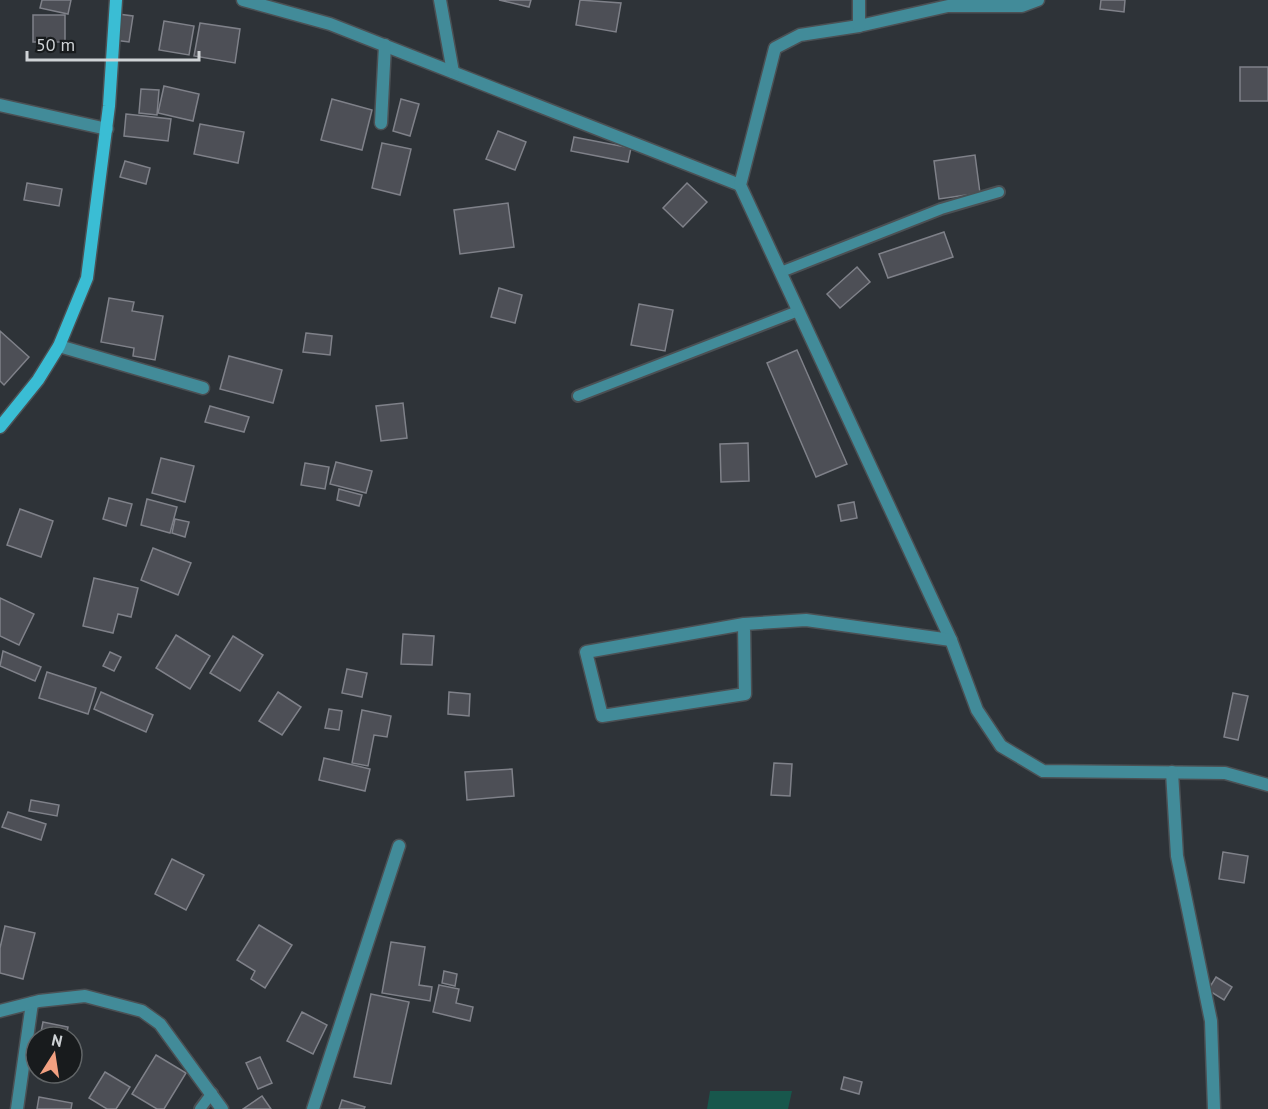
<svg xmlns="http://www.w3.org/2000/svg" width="1268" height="1109" font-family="'PT Sans',sans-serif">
<rect width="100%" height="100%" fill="#2e3338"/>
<!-- water -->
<polygon fill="#18574c" points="710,1091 792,1091 788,1109 707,1109"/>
<!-- building -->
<g fill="#4d4f56" stroke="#7f8189" stroke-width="1.5">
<polygon points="42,0 71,0 68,14 40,8"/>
<polygon points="499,0 531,0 529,7"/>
<polygon points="580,0 621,3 616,32 576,25"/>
<polygon points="1101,0 1125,0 1124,12 1100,9"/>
<polygon points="118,14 133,16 129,42 114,40"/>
<rect x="33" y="15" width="32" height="27"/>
<polygon points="164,21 194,26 189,55 159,50"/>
<polygon points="200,23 240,29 235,63 194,56"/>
<rect x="1240" y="67" width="28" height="34"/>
<polygon points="164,86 199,94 193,121 158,113"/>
<polygon points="141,89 159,90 157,115 139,113"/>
<polygon points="332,99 372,110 362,150 321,140"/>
<polygon points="401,99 419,104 410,136 393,131"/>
<polygon points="126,114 171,119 168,141 124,136"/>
<polygon points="200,124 244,132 238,163 194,154"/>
<polygon points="498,131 526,142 515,170 486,159"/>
<polygon points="574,137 631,148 628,162 571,151"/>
<polygon points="382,143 411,149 400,195 372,188"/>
<polygon points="975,155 980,193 939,199 934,161"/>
<polygon points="125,161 150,168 146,184 120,177"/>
<polygon points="27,183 62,189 59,206 24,200"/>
<polygon points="687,183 707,202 683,227 663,208"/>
<polygon points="508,203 514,247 460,254 454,210"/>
<polygon points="944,232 953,257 888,278 879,254"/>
<polygon points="857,267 870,282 840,308 827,294"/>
<polygon points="499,288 522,295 515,323 491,317"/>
<polygon points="109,298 134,302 132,311 163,316 155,360 133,356 134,348 101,342"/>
<polygon points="639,304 673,310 665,351 631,345"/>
<polygon points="0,331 29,357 4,385 0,381"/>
<polygon points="306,333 332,336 330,355 303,352"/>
<polygon points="797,350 847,464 816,477 767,363"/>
<polygon points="229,356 282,370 273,403 220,389"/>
<polygon points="403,403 407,438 381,441 376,406"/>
<polygon points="210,406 249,417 244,432 205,422"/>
<polygon points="748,443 749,481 721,482 720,444"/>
<polygon points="161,458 194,466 185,502 152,493"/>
<polygon points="336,462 372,471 366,493 330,484"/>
<polygon points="305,463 329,467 325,489 301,485"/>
<polygon points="339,489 362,495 359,506 337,500"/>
<polygon points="109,498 132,504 126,526 103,519"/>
<polygon points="147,499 177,507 170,533 141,525"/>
<polygon points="854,502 857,518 841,521 838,505"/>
<polygon points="20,509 53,521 41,557 7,545"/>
<polygon points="175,519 189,522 185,537 172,533"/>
<polygon points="153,548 191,563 178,595 141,580"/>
<polygon points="94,578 138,588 131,617 118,614 113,633 83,626"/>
<polygon points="0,598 34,614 19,645 0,636"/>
<polygon points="403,634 434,636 432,665 401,664"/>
<polygon points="176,635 210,656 190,689 156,668"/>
<polygon points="233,636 263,655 240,691 210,673"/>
<polygon points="3,651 41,667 35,681 0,666"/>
<polygon points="110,652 121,657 114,671 103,666"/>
<polygon points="347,669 367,673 362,697 342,693"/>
<polygon points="47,672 96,688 88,714 39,698"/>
<polygon points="101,692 153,715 146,732 94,709"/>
<polygon points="278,692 301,707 282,735 259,721"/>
<polygon points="449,692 470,694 469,716 448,714"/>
<polygon points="1233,693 1248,696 1238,740 1224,737"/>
<polygon points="329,709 342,711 339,730 325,728"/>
<polygon points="362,710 391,716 387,737 374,735 368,766 352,763"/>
<polygon points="324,758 370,769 365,791 319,780"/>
<polygon points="774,763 792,764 790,796 771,795"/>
<polygon points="512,769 514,796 467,800 465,772"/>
<polygon points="31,800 59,805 57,816 29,811"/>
<polygon points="8,812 46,824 41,840 2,827"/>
<polygon points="1223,852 1248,856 1244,883 1219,879"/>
<polygon points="172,859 204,875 186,910 155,894"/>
<polygon points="259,925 292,945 265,988 251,979 255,971 237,960"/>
<polygon points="5,926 35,933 23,979 0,973 0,948"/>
<polygon points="391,942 425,947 419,985 432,987 430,1001 382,993"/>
<polygon points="444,971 457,974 455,986 442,983"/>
<polygon points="1216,977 1232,987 1224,1000 1208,990"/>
<polygon points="439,985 459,989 456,1003 473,1007 470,1021 433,1012"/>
<polygon points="371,994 409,1002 391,1084 354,1077"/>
<polygon points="302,1012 327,1025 313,1054 287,1041"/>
<polygon points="43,1022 68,1027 66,1037 40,1037"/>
<polygon points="156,1055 186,1073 164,1109 157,1109 132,1094"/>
<polygon points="260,1057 272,1083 258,1089 246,1063"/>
<polygon points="105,1072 130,1087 116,1109 107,1109 89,1098"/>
<polygon points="844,1077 862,1082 859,1094 841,1089"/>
<polygon points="262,1096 271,1109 243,1109"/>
<polygon points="39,1097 72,1103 71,1109 37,1109"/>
<polygon points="342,1100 365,1107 364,1109 339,1109"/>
</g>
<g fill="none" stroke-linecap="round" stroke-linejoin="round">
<defs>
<g id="service">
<polyline points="781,272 941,209 999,192"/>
<polyline points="578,396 798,311"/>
<polyline points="200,1109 212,1093"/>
</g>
<g id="minor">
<polyline points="243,0 330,24 740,185"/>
<polyline points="440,0 453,72"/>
<polyline points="1038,0 1022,6 948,6 859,26 800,35 775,48 740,185 951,640 977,710 1001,746 1043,771 1225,773 1268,785"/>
<polyline points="859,26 859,0"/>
<polyline points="0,105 107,129"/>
<polyline points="381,123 385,45"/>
<polyline points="59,346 203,388"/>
<polyline points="744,624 745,694 602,716 586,652 744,624 806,620 951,640"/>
<polyline points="1172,772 1177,856 1211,1021 1214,1109"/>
<polyline points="17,1109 32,1003"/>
<polyline points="313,1109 399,846"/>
</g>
<polyline id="tertiary" points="0,1011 39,1001 85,996 142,1011 160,1024 222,1109"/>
<polyline id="secondary" points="0,427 38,380 59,346 87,278 109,106 116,0"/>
</defs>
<!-- service casing -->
<use href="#service" stroke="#4b5054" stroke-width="14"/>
<!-- minor casing -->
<use href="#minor" stroke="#4b5054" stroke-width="15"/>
<!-- tertiary casing -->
<use href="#tertiary" stroke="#4b5054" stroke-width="15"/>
<!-- secondary casing -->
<use href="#secondary" stroke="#4b5054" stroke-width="15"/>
<!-- service -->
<use href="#service" stroke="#428b99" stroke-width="10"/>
<!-- minor -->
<use href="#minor" stroke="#428b99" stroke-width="12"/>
<!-- tertiary -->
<use href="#tertiary" stroke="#428b99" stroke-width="12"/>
<!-- secondary -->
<use href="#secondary" stroke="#3abdd4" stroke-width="12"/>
</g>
<!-- north arrow -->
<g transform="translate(54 1055) rotate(12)"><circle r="28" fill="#181b1d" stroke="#616567" stroke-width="1.5"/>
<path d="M0-4.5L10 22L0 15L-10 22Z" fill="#f2a081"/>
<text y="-9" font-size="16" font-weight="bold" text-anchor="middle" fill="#cfd3d6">N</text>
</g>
<!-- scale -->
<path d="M27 51v9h172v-9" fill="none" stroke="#cfd3d6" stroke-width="3"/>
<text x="36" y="51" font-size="18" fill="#cfd3d6" stroke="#181b1d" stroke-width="4.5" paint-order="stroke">50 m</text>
</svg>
